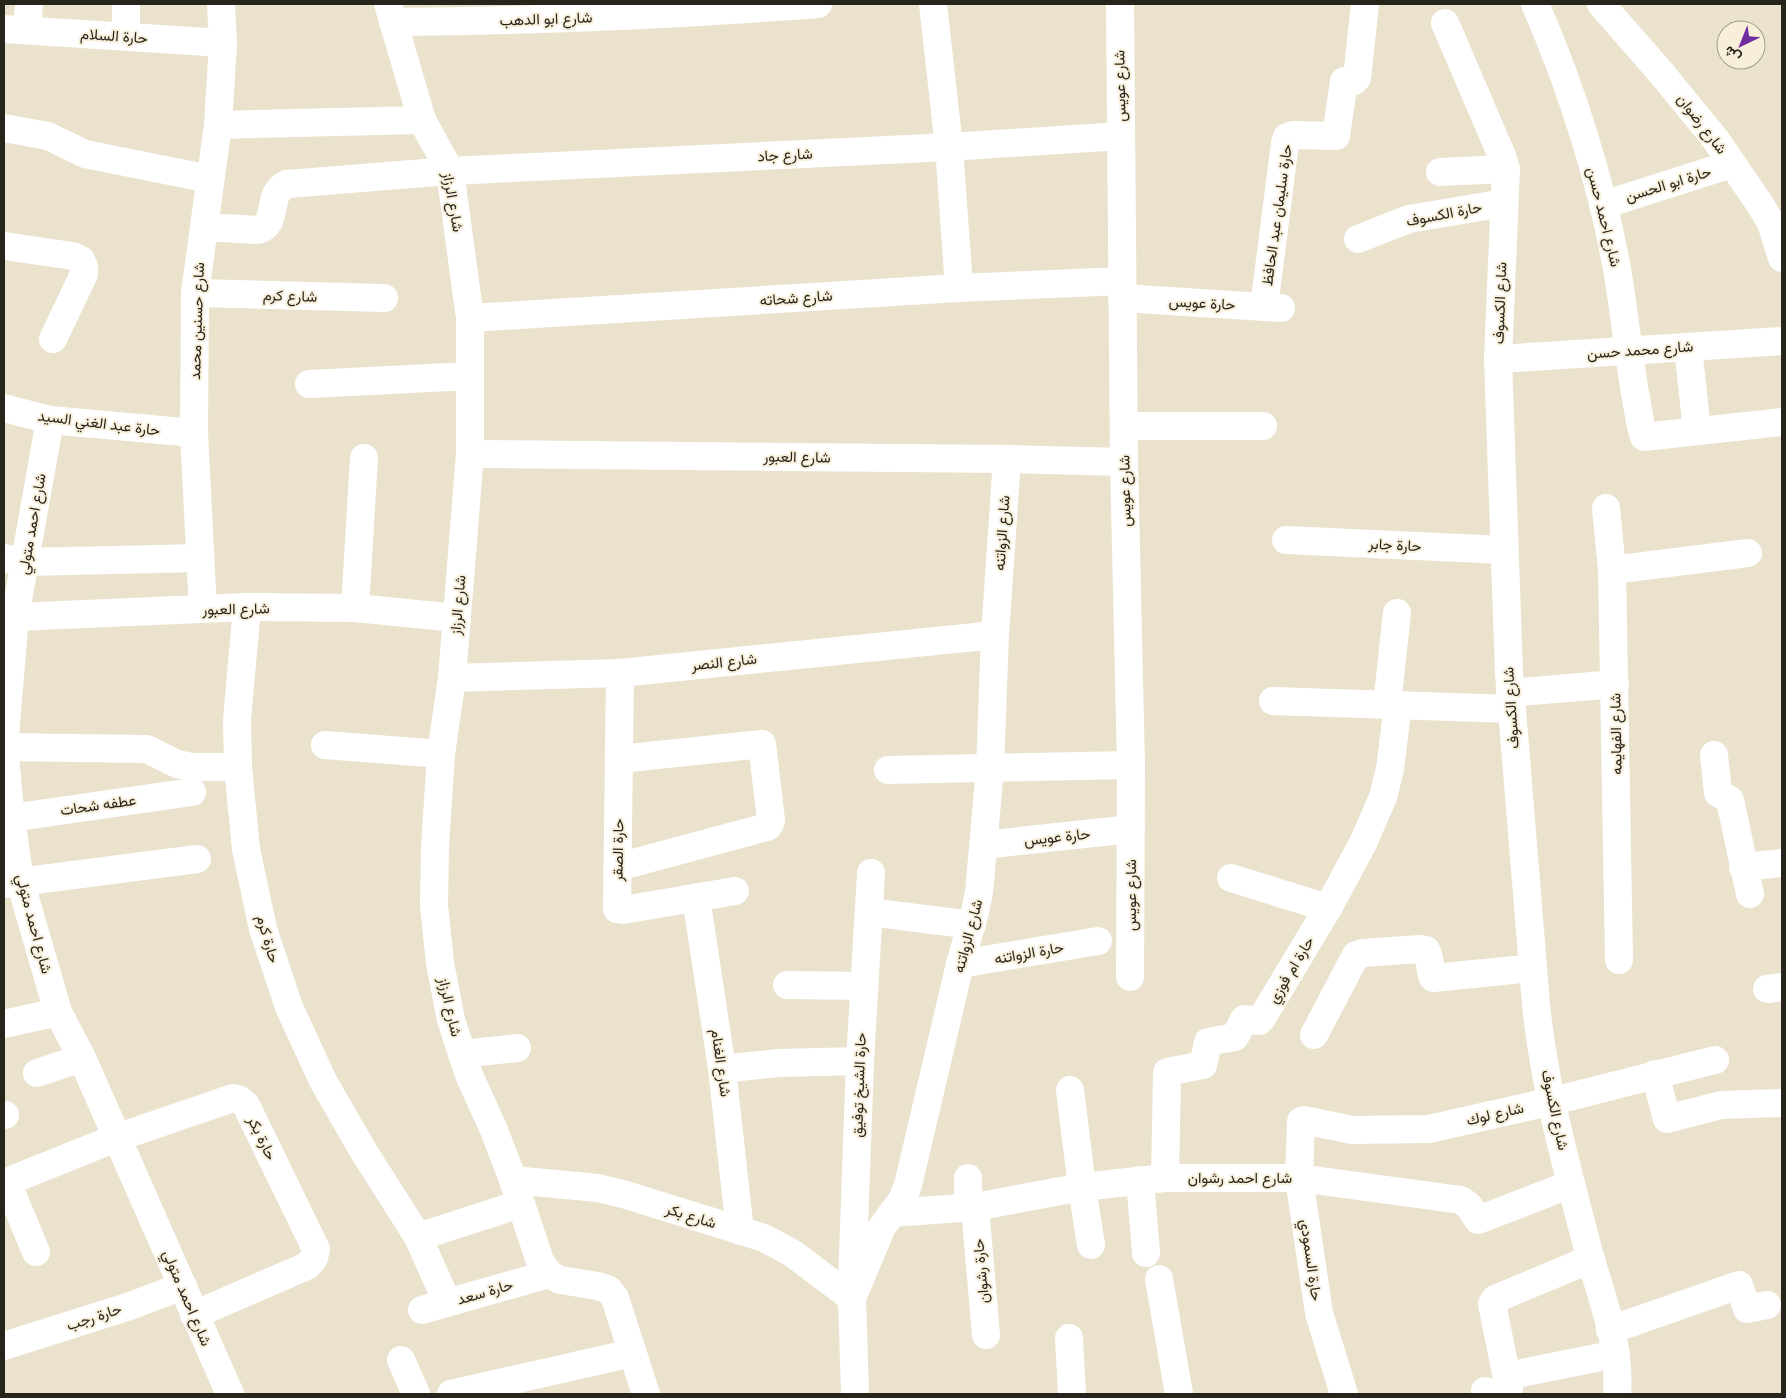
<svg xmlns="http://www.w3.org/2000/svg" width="1786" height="1398" font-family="Poppins,Vazirmatn,sans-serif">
<rect width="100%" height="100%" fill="#ebe2cd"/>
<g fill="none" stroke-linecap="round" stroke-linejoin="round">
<!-- minor -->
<g stroke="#fff" stroke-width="28">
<polyline points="388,4 422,120 450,171 470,318 470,454 452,678 441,754 435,847 434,905 440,963 451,1020 469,1075 493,1128 513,1180 540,1261 549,1274 560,1280 598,1286 609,1290 615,1298 646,1394"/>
<polyline points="933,4 949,147 959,288"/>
<polyline points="1120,4 1124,462 1131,765 1130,977"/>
<path d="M1535,4C1571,86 1601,180 1617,269C1624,310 1628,351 1635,393C1638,407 1639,423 1644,437L1782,422"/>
<polyline points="1601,4 1663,75 1716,140 1761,206 1771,223 1782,258"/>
<path d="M393,22C535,21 676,15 818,4"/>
<path d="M1445,23L1502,156L1506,169L1498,359L1509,673L1536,1004C1544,1087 1568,1172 1589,1253C1602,1299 1621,1346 1617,1394"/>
<polyline points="4,29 223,43"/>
<polyline points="27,30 29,4"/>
<polyline points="126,36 126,4"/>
<polyline points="218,125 422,120"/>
<polyline points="4,128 48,136 85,154 210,179"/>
<polyline points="1440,172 1506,169"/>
<polyline points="1603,205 1732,164"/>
<path d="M204,227L258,230C280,224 265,193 287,184L450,171L949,147L1121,136"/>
<polyline points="1358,239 1409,219 1504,203"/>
<polyline points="4,246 73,256 81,260 84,267 84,274 53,339"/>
<polyline points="195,293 384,298"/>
<polyline points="1122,298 1281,308"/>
<polyline points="1264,307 1285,143 1287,137 1293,135 1336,136 1344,81 1354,81 1357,78 1365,4"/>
<polyline points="470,318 959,288 1122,281"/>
<polyline points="1688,347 1697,431"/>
<polyline points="1498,359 1782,341"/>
<polyline points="309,384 470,376"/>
<polyline points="4,408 50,420 194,433"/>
<polyline points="50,420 15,617 4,747 11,818 20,881 58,1012 82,1058 230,1394"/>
<polyline points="1124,426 1263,426"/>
<polyline points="470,454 1007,459 1124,462"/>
<polyline points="1606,508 1612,570 1619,960"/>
<polyline points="1286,540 1504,550"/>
<polyline points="4,558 25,562 200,558"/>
<polyline points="1612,570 1748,553"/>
<polyline points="247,607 237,720 238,767 246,849 263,929 289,1007 323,1081 364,1152 418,1237 447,1302"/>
<polyline points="355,608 364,458"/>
<polyline points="203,609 194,433 195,293 218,125 223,43 221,4"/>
<polyline points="15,617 247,607 355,608 457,618"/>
<polyline points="620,673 617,909 623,910 735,891"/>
<polyline points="452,678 620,673 995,635"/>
<polyline points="1510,693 1615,684"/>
<polyline points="1273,701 1511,709"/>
<polyline points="1387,705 1397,613"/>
<polyline points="325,745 441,754"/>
<polyline points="4,747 147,749 177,764 192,767 238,767"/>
<polyline points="1714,755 1718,793 1730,800 1750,894"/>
<polyline points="888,770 1131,765"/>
<polyline points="4,819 192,792"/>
<polyline points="983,845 1131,829"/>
<polyline points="618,867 767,827 770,824 771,820 762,744 620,759"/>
<polyline points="1743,867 1782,863"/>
<polyline points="1231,878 1328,908"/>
<polyline points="4,884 197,859"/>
<polyline points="696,897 722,1069 740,1231"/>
<polyline points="869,912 972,925"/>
<polyline points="960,964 1098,941"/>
<polyline points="787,985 864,986"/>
<polyline points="1767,989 1782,987"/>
<polyline points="4,1024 58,1012"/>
<path d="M1314,1035L1356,955L1363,953L1420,949L1426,950C1431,958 1429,969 1433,978L1533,968"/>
<polyline points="462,1054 517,1048"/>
<polyline points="722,1069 778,1063 860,1061"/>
<polyline points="37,1073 82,1058"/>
<polyline points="1655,1074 1667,1119 1721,1105 1782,1103"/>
<polyline points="1070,1090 1082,1187 1091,1245"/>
<polyline points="4,1115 5,1115"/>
<polyline points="968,1178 968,1207"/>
<polyline points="1165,1178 1167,1072 1203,1065 1208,1042 1235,1037 1244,1019 1259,1021 1262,1018 1328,908 1363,843 1383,797 1390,769 1398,705"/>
<polyline points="513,1180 598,1188 623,1194 764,1238 792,1253 852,1298"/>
<polyline points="1140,1180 1146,1253"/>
<polyline points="7,1182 36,1252"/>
<polyline points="4,1183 116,1138 233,1098 240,1100 246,1105 316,1249 314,1258 307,1266 194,1315"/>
<polyline points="975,1207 986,1335"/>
<polyline points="892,1213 975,1207 1082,1187 1165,1178 1299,1178 1461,1200 1469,1206 1478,1220 1571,1184"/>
<polyline points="418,1237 520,1204"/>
<polyline points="1159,1279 1179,1394"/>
<polyline points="852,1282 860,1061 871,873"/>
<polyline points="422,1310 549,1274"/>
<polyline points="1610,1330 1739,1285 1747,1309 1767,1305"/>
<polyline points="1069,1338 1072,1394"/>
<polyline points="4,1346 130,1306 183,1286"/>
<polyline points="401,1360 416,1394"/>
<polyline points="1507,1376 1616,1354"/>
<polyline points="1509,1388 1492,1304 1495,1299 1591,1259"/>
<polyline points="1485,1391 1485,1394"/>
<polyline points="451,1394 632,1353"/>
<polyline points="855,1394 852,1298 882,1227 902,1200 908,1185 960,964 975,912 979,892 990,769 995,635 1007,459"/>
<polyline points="1344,1394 1319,1313 1299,1178 1301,1121 1304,1120 1352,1130 1429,1129 1553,1101 1715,1060"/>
</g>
</g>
<g text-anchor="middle" stroke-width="4" stroke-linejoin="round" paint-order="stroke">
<!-- street labels -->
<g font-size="15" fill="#27241c" stroke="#f8efdb">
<text transform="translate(546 19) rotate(-2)" y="5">شارع ابو الدهب</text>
<text transform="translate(114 36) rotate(4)" y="5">حارة السلام</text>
<text transform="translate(1120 86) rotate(-91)" y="5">شارع عويس</text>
<text transform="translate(1702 124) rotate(52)" y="5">شارع رضوان</text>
<text transform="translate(785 155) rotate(-3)" y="5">شارع جاد</text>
<text transform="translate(1668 184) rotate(-17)" y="5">حارة ابو الحسن</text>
<text transform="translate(453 202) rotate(80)" y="5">شارع الرزاز</text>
<text transform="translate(1444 214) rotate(-11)" y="5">حارة الكسوف</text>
<text transform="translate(1277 215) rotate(-82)" y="5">حارة سليمان عبد الحافظ</text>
<text transform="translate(1604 217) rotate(76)" y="5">شارع احمد حسن</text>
<text transform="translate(290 296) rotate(2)" y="5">شارع كرم</text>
<text transform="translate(796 298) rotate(-4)" y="5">شارع شحاته</text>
<text transform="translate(1202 303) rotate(3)" y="5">حارة عويس</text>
<text transform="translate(1500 303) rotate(-88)" y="5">شارع الكسوف</text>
<text transform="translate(197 321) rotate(-88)" y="5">شارع حسنين محمد</text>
<text transform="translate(1640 350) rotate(-4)" y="5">شارع محمد حسن</text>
<text transform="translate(99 423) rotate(7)" y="5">حارة عبد الغني السيد</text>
<text transform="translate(797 457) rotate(1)" y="5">شارع العبور</text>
<text transform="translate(1125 491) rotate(-91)" y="5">شارع عويس</text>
<text transform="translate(32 524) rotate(-80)" y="5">شارع احمد متولي</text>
<text transform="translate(1002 533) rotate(-86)" y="5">شارع الزواتنه</text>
<text transform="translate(1395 545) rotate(3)" y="5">حارة جابر</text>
<text transform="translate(458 605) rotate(-85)" y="5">شارع الرزاز</text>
<text transform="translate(236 609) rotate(-1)" y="5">شارع العبور</text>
<text transform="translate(724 662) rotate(-6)" y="5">شارع النصر</text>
<text transform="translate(1511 708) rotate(-94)" y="5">شارع الكسوف</text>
<text transform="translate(1616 734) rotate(-91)" y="5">شارع الفهايمه</text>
<text transform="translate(98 805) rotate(-8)" y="5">عطفه شحات</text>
<text transform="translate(1057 837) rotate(-6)" y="5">حارة عويس</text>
<text transform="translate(618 850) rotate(-89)" y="5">حارة الصقر</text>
<text transform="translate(1131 895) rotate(-90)" y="5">شارع عويس</text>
<text transform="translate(34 924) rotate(75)" y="5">شارع احمد متولي</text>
<text transform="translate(968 936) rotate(-75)" y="5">شارع الزواتنه</text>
<text transform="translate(268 939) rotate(74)" y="5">حارة كرم</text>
<text transform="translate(1029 953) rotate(-10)" y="5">حارة الزواتنه</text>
<text transform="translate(1291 970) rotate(-59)" y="5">حارة ام فوزي</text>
<text transform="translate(450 1007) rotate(77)" y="5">شارع الرزاز</text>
<text transform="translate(721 1063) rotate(82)" y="5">شارع الغنام</text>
<text transform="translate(859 1085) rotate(-88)" y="5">حارة الشيخ توفيق</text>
<text transform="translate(1555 1110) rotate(78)" y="5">شارع الكسوف</text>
<text transform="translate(1495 1114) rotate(-13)" y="5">شارع لوك</text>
<text transform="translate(262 1138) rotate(64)" y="5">حارة بكر</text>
<text x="1240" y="1183">شارع احمد رشوان</text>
<text transform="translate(691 1216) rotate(17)" y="5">شارع بكر</text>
<text transform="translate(1311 1260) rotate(82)" y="5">حارة السمودي</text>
<text transform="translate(981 1271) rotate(-95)" y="5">حارة رشوان</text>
<text transform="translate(485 1292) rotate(-16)" y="5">حارة سعد</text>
<text transform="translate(187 1298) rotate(67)" y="5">شارع احمد متولي</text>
<text transform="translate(94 1317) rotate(-18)" y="5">حارة رجب</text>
</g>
</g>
<!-- border -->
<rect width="1786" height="1398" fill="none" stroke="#27241c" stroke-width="10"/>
<!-- north arrow -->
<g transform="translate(1741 45) rotate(223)"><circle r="24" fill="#f8efdb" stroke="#a49e8f"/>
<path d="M0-4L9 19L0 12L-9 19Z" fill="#702da2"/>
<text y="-8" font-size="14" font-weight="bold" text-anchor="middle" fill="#27241c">ش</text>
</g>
</svg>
